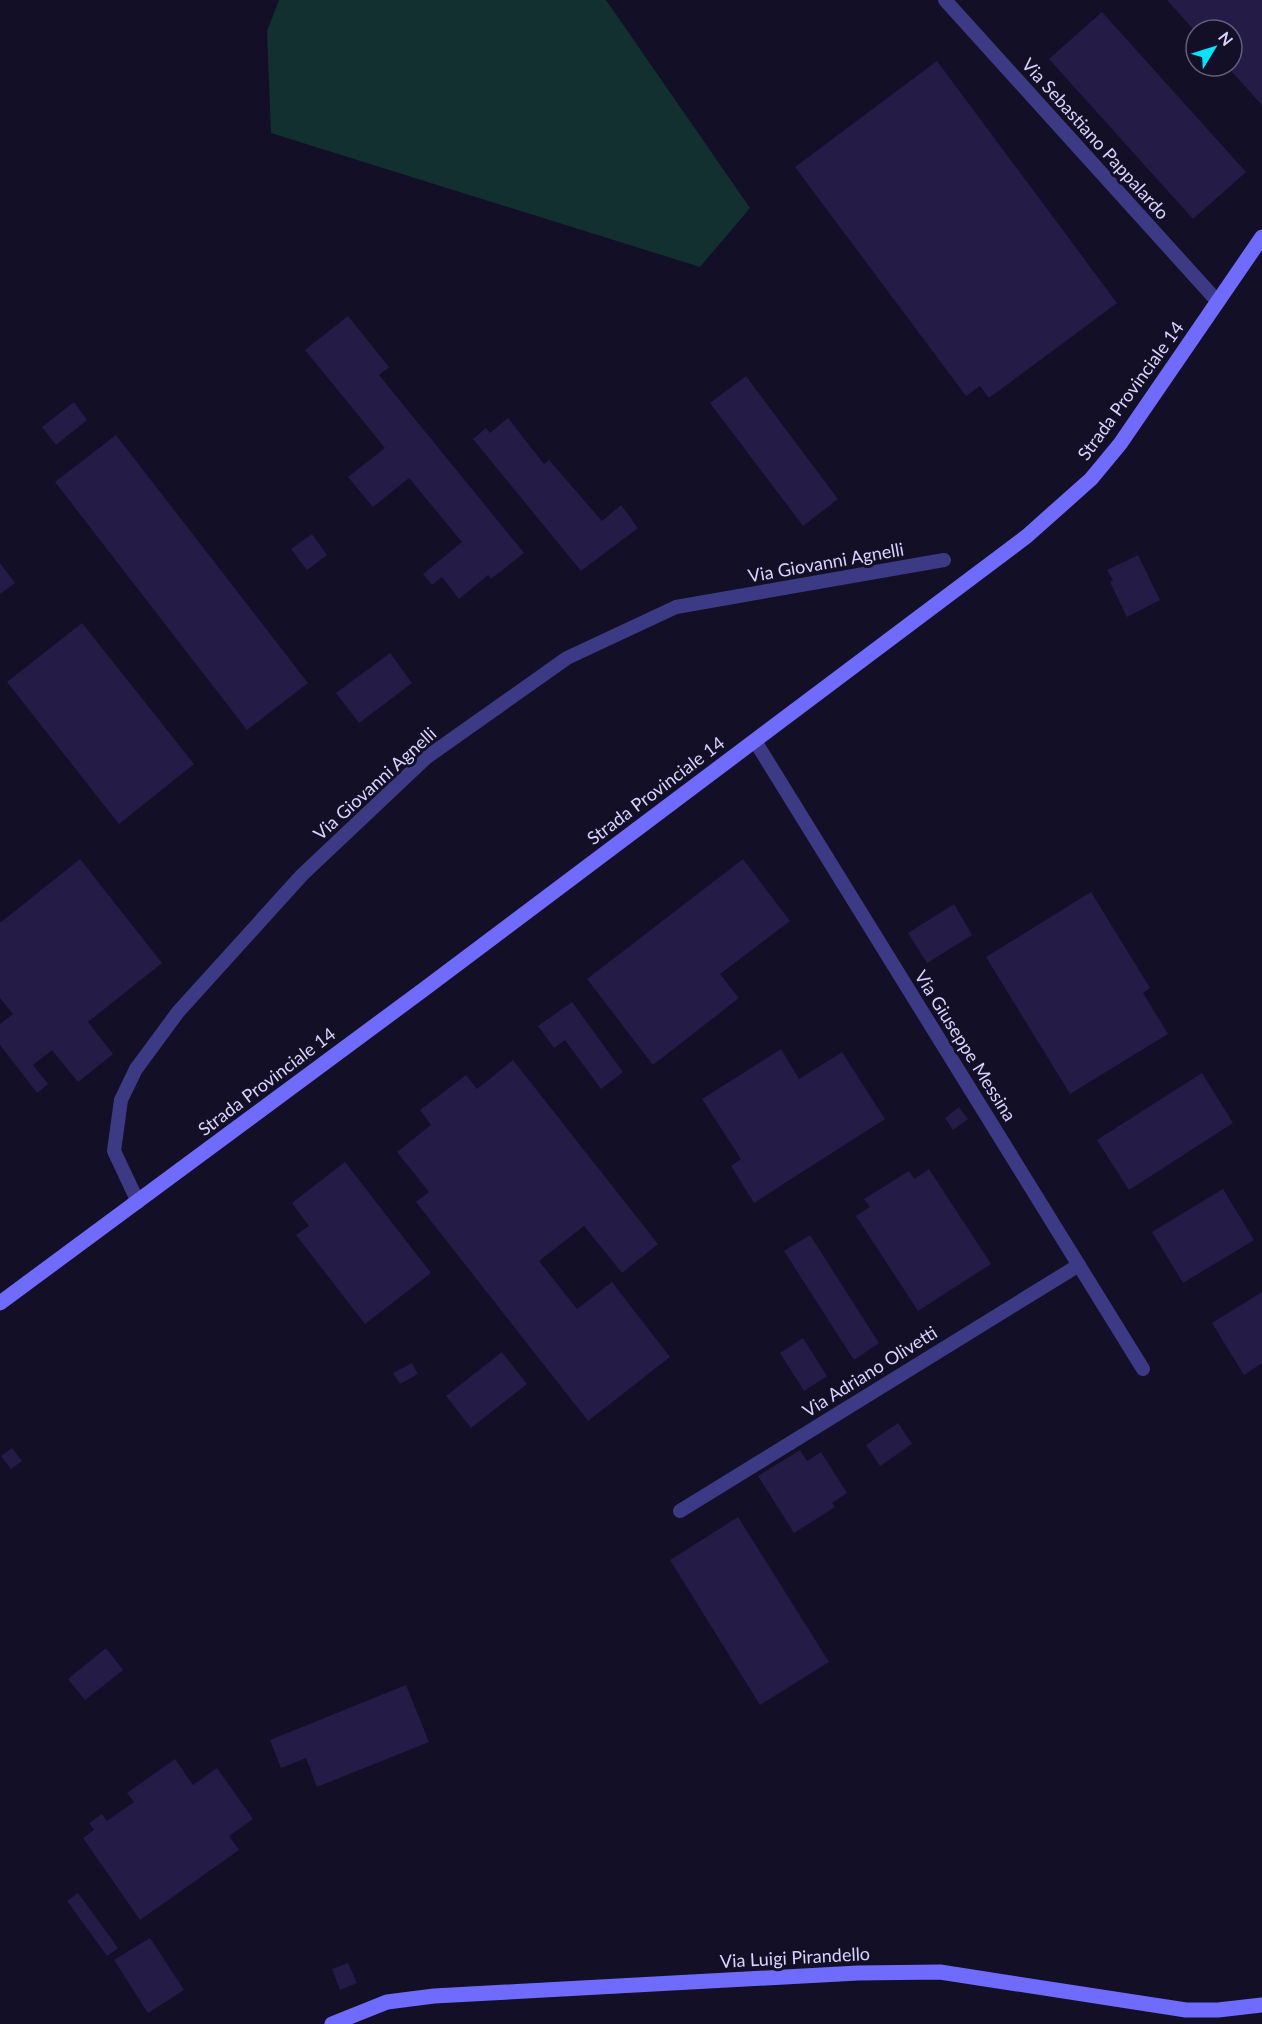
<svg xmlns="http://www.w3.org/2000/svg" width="1262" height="2024" font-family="Lato,sans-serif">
<rect width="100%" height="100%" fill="#130f26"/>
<!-- green -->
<polygon fill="#12302f" points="279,0 606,0 750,208 700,267 271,133 267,31"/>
<!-- building -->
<g fill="#241b47">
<polygon points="1167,0 1262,0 1262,105 1232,72 1232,30 1194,30"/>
<polygon points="1102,12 1246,172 1193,219 1049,59"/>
<polygon points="937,61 1117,303 989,398 980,386 966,396 795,167"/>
<polygon points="348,316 389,367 379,375 524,553 491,579 488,575 459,599 442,577 432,585 423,574 462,542 409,478 373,507 348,477 385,448 305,350"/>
<polygon points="746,376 838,499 803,526 710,403"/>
<polygon points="74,402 87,420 56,445 42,427"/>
<polygon points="508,418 544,464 549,460 602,521 621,505 638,528 581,571 473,439 486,428 490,433"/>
<polygon points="116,435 308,683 247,730 55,482"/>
<polygon points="312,534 327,555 307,570 291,549"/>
<polygon points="1138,555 1160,600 1127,617 1110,582 1113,580 1107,570"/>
<polygon points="0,563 15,583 0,594"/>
<polygon points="82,623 194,764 119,824 7,682"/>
<polygon points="390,653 412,683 359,723 336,693"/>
<polygon points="80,859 162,963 88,1022 113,1054 78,1082 52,1050 33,1065 48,1084 37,1093 0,1045 0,1024 13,1014 0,998 0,923"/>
<polygon points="743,859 790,921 720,974 739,998 653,1065 587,979"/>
<polygon points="1091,892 1150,988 1143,993 1168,1034 1070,1094 986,957"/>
<polygon points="954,904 972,935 927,963 908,933"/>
<polygon points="572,1002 623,1072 601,1089 565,1040 554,1048 538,1026"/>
<polygon points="781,1049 799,1079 842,1052 885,1119 754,1203 731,1166 741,1159 702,1099"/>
<polygon points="513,1060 658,1244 622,1273 584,1226 539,1261 577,1309 612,1282 670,1357 588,1421 416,1202 429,1192 397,1152 431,1125 420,1110 466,1075 477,1089"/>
<polygon points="1202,1073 1233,1123 1129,1190 1097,1140"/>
<polygon points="959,1107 968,1119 953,1130 945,1118"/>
<polygon points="345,1162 431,1273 365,1324 296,1235 309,1226 292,1203"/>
<polygon points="929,1169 991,1264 918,1311 856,1216 870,1207 864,1199 909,1171 914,1179"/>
<polygon points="1223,1189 1254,1240 1183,1283 1152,1232"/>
<polygon points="810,1235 879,1343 854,1360 784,1251"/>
<polygon points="1262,1292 1262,1363 1244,1375 1212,1323"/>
<polygon points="803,1338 827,1376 804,1391 780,1353"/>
<polygon points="502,1352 527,1384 471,1428 446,1396"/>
<polygon points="412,1363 418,1374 400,1384 393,1373"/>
<polygon points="898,1423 912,1444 880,1466 866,1445"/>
<polygon points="12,1448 22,1461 11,1469 1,1456"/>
<polygon points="800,1450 807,1461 821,1452 847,1493 832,1503 835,1507 794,1533 758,1476"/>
<polygon points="738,1517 829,1662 760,1705 670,1560"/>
<polygon points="106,1648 123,1670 85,1700 68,1679"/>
<polygon points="406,1685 429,1742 317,1787 306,1758 281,1768 270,1740"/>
<polygon points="175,1759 193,1785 217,1768 253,1819 229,1836 239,1850 140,1920 83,1838 94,1830 89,1823 102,1814 107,1821 134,1802 127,1793"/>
<polygon points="78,1893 118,1948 107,1956 67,1901"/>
<polygon points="150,1938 184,1990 148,2013 114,1960"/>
<polygon points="348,1963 357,1983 340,1990 332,1969"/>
</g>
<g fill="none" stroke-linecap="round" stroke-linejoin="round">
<!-- street -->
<g stroke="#3d3a85" stroke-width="14">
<polyline points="945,0 1218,302"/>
<polyline points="755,741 1143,1369"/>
<polyline points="138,1202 114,1151 121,1100 136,1069 178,1012 302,875 427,757 567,658 676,607 944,560"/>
<polyline points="680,1511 1079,1265"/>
</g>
<!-- secondary -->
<g stroke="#6f6bff" stroke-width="15">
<polyline points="0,1303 423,990 1027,536 1091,479 1120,444 1262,237"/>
<polyline points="332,2024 387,2002 434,1996 858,1973 940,1972 1186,2010 1218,2010 1262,2005"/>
</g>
</g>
<g text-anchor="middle" stroke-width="6" stroke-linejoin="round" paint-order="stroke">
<!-- street labels -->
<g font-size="18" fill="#d9d4ff" stroke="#130f26">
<text transform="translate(1095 139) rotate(48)" y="6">Via Sebastiano Pappalardo</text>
<text transform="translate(1131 391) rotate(-54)" y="6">Strada Provinciale 14</text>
<text transform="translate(826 563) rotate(-10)" y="6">Via Giovanni Agnelli</text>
<text transform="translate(375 784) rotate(-42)" y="6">Via Giovanni Agnelli</text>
<text transform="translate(656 791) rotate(-37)" y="6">Strada Provinciale 14</text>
<text transform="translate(965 1046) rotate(58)" y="6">Via Giuseppe Messina</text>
<text transform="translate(267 1082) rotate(-37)" y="6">Strada Provinciale 14</text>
<text transform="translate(870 1372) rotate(-32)" y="6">Via Adriano Olivetti</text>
<text transform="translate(795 1958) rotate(-3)" y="6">Via Luigi Pirandello</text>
</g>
</g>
<!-- north arrow -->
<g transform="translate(1214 48) rotate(52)"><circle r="28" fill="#130f26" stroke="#625e7d" stroke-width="1.5"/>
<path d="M0-4.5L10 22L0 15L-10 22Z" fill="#00e5ff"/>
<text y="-9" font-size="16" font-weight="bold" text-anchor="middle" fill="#d9d4ff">N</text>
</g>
</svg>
